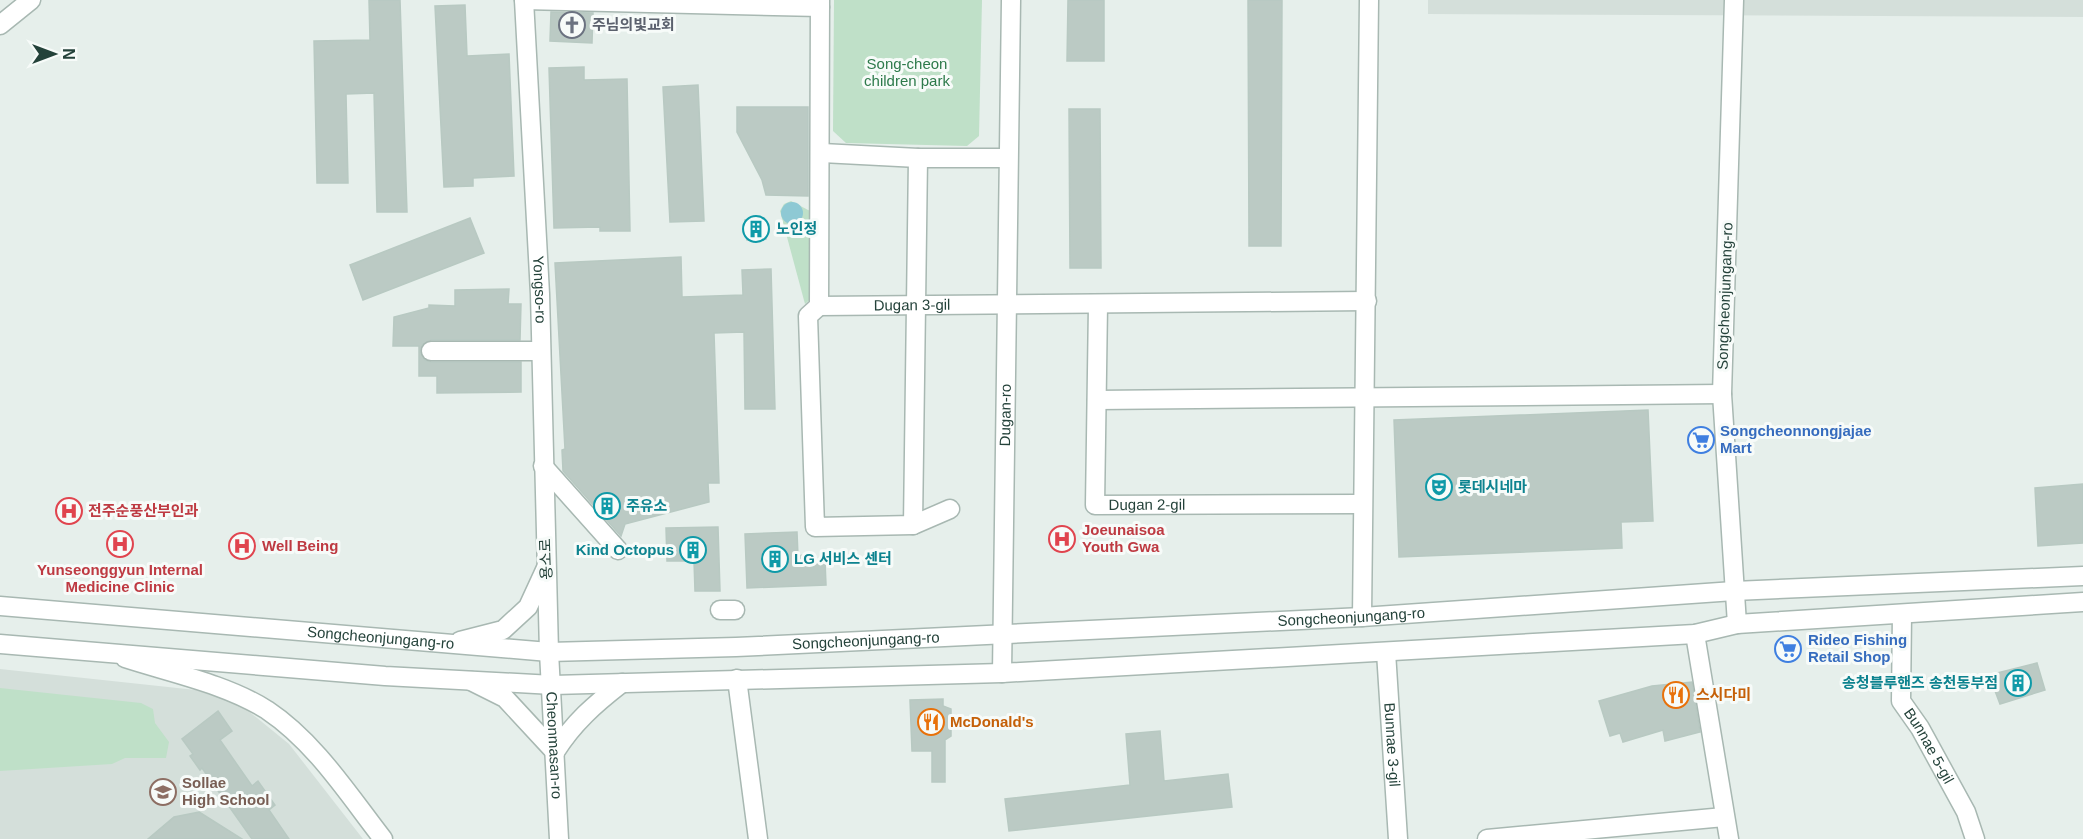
<svg xmlns="http://www.w3.org/2000/svg" width="2083" height="839" font-family="Arial,'Noto Sans KR',sans-serif">
<rect width="100%" height="100%" fill="#e6efeb"/>
<!-- built -->
<g fill="#d4dfda">
<polygon points="1428,0 2083,0 2083,17 1428,14"/>
<polygon points="0,669 196,690 241,705 289,744 363,839 0,839"/>
</g>
<!-- green -->
<g fill="#bfe0c8">
<polygon points="834,0 982,0 979,136 967,146 846,143 833,131"/>
<polygon points="791,201 810,211 813,297 805,304 780,211 784,204"/>
<polygon points="0,688 141,703 153,709 155,723 169,742 166,758 125,758 112,764 0,771"/>
</g>
<!-- water -->
<circle fill="#8ec9d4" cx="792" cy="213" r="11"/>
<!-- building -->
<g fill="#bbcac4" stroke="#b8c9c2" stroke-width="1.5">
<polygon points="369,0 400,0 407,212 377,212 374,93 346,94 348,183 317,183 314,41 370,40"/>
<polygon points="1068,0 1104,0 1104,61 1067,61"/>
<polygon points="1248,0 1282,0 1281,246 1249,246"/>
<polygon points="465,5 467,56 509,54 514,176 473,178 473,186 444,187 435,6"/>
<polygon points="551,12 593,13 592,43 550,41"/>
<polygon points="584,67 584,80 627,79 630,231 600,231 600,227 554,228 549,68"/>
<polygon points="698,85 704,221 670,222 663,87"/>
<polygon points="737,107 808,107 808,196 766,195 762,180 737,132"/>
<polygon points="1069,109 1100,109 1101,268 1070,268"/>
<polygon points="470,218 484,253 363,300 350,265"/>
<polygon points="764,218 766,239 747,240 745,220"/>
<polygon points="681,257 682,297 743,295 742,270 771,269 775,409 745,409 744,332 714,333 719,483 708,483 709,502 625,524 621,536 563,471 562,450 565,449 555,263"/>
<polygon points="509,289 508,304 521,304 520,340 431,340 422,345 420,352 425,360 431,362 521,362 521,392 437,393 437,376 419,376 419,346 393,346 394,317 429,308 429,305 455,306 455,290"/>
<polygon points="1648,410 1653,521 1621,522 1622,548 1399,557 1394,420"/>
<polygon points="2083,484 2083,543 2038,546 2035,488"/>
<polygon points="718,527 720,591 695,591 694,561 667,561 666,528"/>
<polygon points="797,532 798,556 804,555 804,562 825,561 826,585 747,588 745,534"/>
<polygon points="2037,663 2045,690 2000,704 1989,675"/>
<polygon points="1692,682 1700,732 1665,741 1663,730 1623,742 1620,733 1610,736 1599,701 1652,686"/>
<polygon points="943,699 943,706 951,709 951,736 945,740 945,782 932,782 932,751 912,751 910,700"/>
<polygon points="218,711 232,731 220,740 252,786 258,781 275,805 269,810 289,839 252,839 202,768 200,770 190,756 193,754 182,739"/>
<polygon points="1160,731 1164,781 1228,774 1232,807 1009,831 1005,799 1130,785 1126,734"/>
<polygon points="199,812 242,839 148,839 174,817"/>
</g>
<g fill="none" stroke-linecap="round" stroke-linejoin="round">
<defs>
<g id="minor">
<path id="s1" d="M524,0L540,294L549,652L559,839"/>
<polyline points="524,0 820,7"/>
<polyline points="820,0 819,306 808,316 815,527 913,525 950,509"/>
<polyline points="1734,0 1722,394 1737,624"/>
<polyline points="0,25 31,0"/>
<polyline points="822,153 918,158 1008,158"/>
<path id="s2" d="M1098,305L1095,505L1362,504"/>
<path id="s3" d="M819,306L1367,301"/>
<polyline points="431,351 541,351"/>
<polyline points="1097,400 1722,394"/>
<polyline points="543,466 618,550"/>
<polyline points="913,525 918,158"/>
<polyline points="720,610 735,610"/>
<path id="s4" d="M1902,614L1901,701L1920,728L1966,812L1975,839"/>
<polyline points="1362,617 1369,0"/>
<polyline points="1695,634 1729,839"/>
<path id="s5" d="M1386,652L1398,839"/>
<path d="M125,658C171,673 226,684 267,710C315,742 348,794 383,839"/>
<path id="s6" d="M1002,673L1011,0"/>
<polyline points="737,679 758,839"/>
<polyline points="471,681 505,698 555,752"/>
<polyline points="1487,839 1724,817"/>
</g>
<g id="tertiary">
<path id="s7" d="M0,606L549,652L736,647L1362,617L1734,591L2083,576"/>
<polyline points="460,641 503,630 528,607 546,568"/>
<polyline points="0,644 385,676 553,685 1002,673 1695,634 1737,624 2083,602"/>
<path d="M555,752C573,723 595,704 622,683"/>
</g>
</defs>
<!-- minor casing -->
<use href="#minor" stroke="#a8b8b2" stroke-width="21"/>
<!-- tertiary casing -->
<use href="#tertiary" stroke="#a8b8b2" stroke-width="21"/>
<!-- minor -->
<use href="#minor" stroke="#fff" stroke-width="18"/>
<!-- tertiary -->
<use href="#tertiary" stroke="#fff" stroke-width="18"/>
</g>
<!-- icons -->
<defs>
<symbol id="church-ring" viewBox="-11 -11 22 22"><circle r="9.5" fill="#f7fbf9" stroke="#6b7280" stroke-width="1.5"/><path d="M-1.2-6h2.4v3.5h3.3v2.4h-3.3V6h-2.4V-.1h-3.3v-2.4h3.3Z" fill="#6b7280"/></symbol>
<symbol id="building-ring" viewBox="-11 -11 22 22"><circle r="9.5" fill="#f7fbf9" stroke="#0f9aa8" stroke-width="1.5"/><path d="M-4-6H4V6H1V3H-1V6H-4ZM-2.5-4.3h1.7v1.8h-1.7ZM.8-4.3h1.7v1.8H.8ZM-2.5-1h1.7V.8h-1.7ZM.8-1h1.7V.8H.8Z" fill="#0f9aa8"/></symbol>
<symbol id="supermarket-ring" viewBox="-11 -11 22 22"><circle r="9.5" fill="#f7fbf9" stroke="#3f7fe0" stroke-width="1.5"/><path d="M-6-5.5h2.5l.6 2H6L4.5 2H-2.5L-4.4-4H-6ZM-1.5 3.2a1.3 1.3 0 1 0 .1 0ZM3 3.2a1.3 1.3 0 1 0 .1 0Z" fill="#3f7fe0"/></symbol>
<symbol id="theatre-ring" viewBox="-11 -11 22 22"><circle r="9.5" fill="#f7fbf9" stroke="#0f9aa8" stroke-width="1.5"/><path d="M-5-5.5Q0-4 5-5.5V0Q5 5 0 6Q-5 5-5 0ZM-3.3-2.5H-1v1.5H-3.3ZM1-2.5H3.3v1.5H1ZM-2.8 1Q0 5.5 2.8 1Z" fill="#0f9aa8"/></symbol>
<symbol id="hospital-ring" viewBox="-11 -11 22 22"><circle r="9.5" fill="#f7fbf9" stroke="#e0444e" stroke-width="1.5"/><path d="M-5-5h3v3.5h4V-5h3V5h-3V1.5h-4V5h-3Z" fill="#e0444e"/></symbol>
<symbol id="restaurant-ring" viewBox="-11 -11 22 22"><circle r="9.5" fill="#f7fbf9" stroke="#e8710a" stroke-width="1.5"/><path d="M-5-6h1v4h1v-4h1v4h1v-4h1v5L-1.5 .5V6h-2V.5L-5-1ZM5-6V6H3V1.5H1.5Q1.5-4 5-6Z" fill="#e8710a"/></symbol>
<symbol id="school-ring" viewBox="-11 -11 22 22"><circle r="9.5" fill="#f7fbf9" stroke="#8d6e63" stroke-width="1.5"/><path d="M0-5L7-2L0 1L-7-2ZM-4 1L0 2.5L4 1V4Q0 6-4 4Z" fill="#8d6e63"/></symbol>
</defs>
<g fill-rule="evenodd">
<use href="#church-ring" x="557" y="10" width="30" height="30"/>
<use href="#building-ring" x="741" y="214" width="30" height="30"/>
<use href="#supermarket-ring" x="1686" y="425" width="30" height="30"/>
<use href="#theatre-ring" x="1424" y="472" width="30" height="30"/>
<use href="#building-ring" x="592" y="491" width="30" height="30"/>
<use href="#hospital-ring" x="54" y="496" width="30" height="30"/>
<use href="#hospital-ring" x="1047" y="524" width="30" height="30"/>
<use href="#hospital-ring" x="105" y="529" width="30" height="30"/>
<use href="#hospital-ring" x="227" y="531" width="30" height="30"/>
<use href="#building-ring" x="678" y="535" width="30" height="30"/>
<use href="#building-ring" x="760" y="544" width="30" height="30"/>
<use href="#supermarket-ring" x="1773" y="634" width="30" height="30"/>
<use href="#building-ring" x="2003" y="668" width="30" height="30"/>
<use href="#restaurant-ring" x="1661" y="680" width="30" height="30"/>
<use href="#restaurant-ring" x="916" y="707" width="30" height="30"/>
<use href="#school-ring" x="148" y="777" width="30" height="30"/>
</g>
<g text-anchor="middle" stroke-width="6" stroke-linejoin="round" paint-order="stroke">
<!-- worship labels -->
<g font-size="15" font-weight="bold" fill="#5b616d" stroke="#f7fbf9" text-anchor="start">
<text x="592" y="30">주님의빛교회</text>
</g>
<!-- park labels -->
<g font-size="15" fill="#2d7a4b" stroke="#f7fbf9">
<text x="907" y="69">Song-cheon<tspan x="907" dy="17">children park</tspan></text>
</g>
<!-- culture labels -->
<g font-size="15" font-weight="bold" fill="#0d838f" stroke="#f7fbf9" text-anchor="start">
<text x="776" y="234">노인정</text>
<text x="1458" y="492">롯데시네마</text>
<text x="626" y="511">주유소</text>
<text x="674" y="555" text-anchor="end">Kind Octopus</text>
<text x="794" y="564">LG 서비스 센터</text>
<text x="1998" y="688" text-anchor="end">송청블루핸즈 송천동부점</text>
</g>
<!-- street labels -->
<g font-size="15" fill="#24423a" stroke="#f7fbf9">
<text dy="5" stroke="none"><textPath href="#s1" startOffset="290">Yongso-ro</textPath></text>
<text transform="translate(1725 296) rotate(-88)" y="5">Songcheonjungang-ro</text>
<text dy="5" stroke="none"><textPath href="#s3" startOffset="93">Dugan 3-gil</textPath></text>
<text dy="5" stroke="none"><textPath href="#s6" startOffset="258">Dugan-ro</textPath></text>
<text dy="5" stroke="none"><textPath href="#s2" startOffset="252">Dugan 2-gil</textPath></text>
<text transform="translate(546 559) rotate(-92)" y="5">용소로</text>
<text dy="5" stroke="none"><textPath href="#s7" startOffset="1354">Songcheonjungang-ro</textPath></text>
<text dy="5" stroke="none"><textPath href="#s7" startOffset="382">Songcheonjungang-ro</textPath></text>
<text dy="5" stroke="none"><textPath href="#s7" startOffset="868">Songcheonjungang-ro</textPath></text>
<text dy="5" stroke="none"><textPath href="#s1" startOffset="746">Cheonmasan-ro</textPath></text>
<text dy="5" stroke="none"><textPath href="#s5" startOffset="93">Bunnae 3-gil</textPath></text>
<text dy="5" stroke="none"><textPath href="#s4" startOffset="140">Bunnae 5-gil</textPath></text>
</g>
<!-- shop labels -->
<g font-size="15" font-weight="bold" fill="#366cbe" stroke="#f7fbf9" text-anchor="start">
<text x="1720" y="436">Songcheonnongjajae<tspan x="1720" dy="17">Mart</tspan></text>
<text x="1808" y="645">Rideo Fishing<tspan x="1808" dy="17">Retail Shop</tspan></text>
</g>
<!-- health labels -->
<g font-size="15" font-weight="bold" fill="#be3a42" stroke="#f7fbf9" text-anchor="start">
<text x="88" y="516">전주순풍산부인과</text>
<text x="1082" y="535">Joeunaisoa<tspan x="1082" dy="17">Youth Gwa</tspan></text>
<text x="262" y="551">Well Being</text>
<text x="120" y="575" text-anchor="middle">Yunseonggyun Internal<tspan x="120" dy="17">Medicine Clinic</tspan></text>
</g>
<!-- food labels -->
<g font-size="15" font-weight="bold" fill="#c56008" stroke="#f7fbf9" text-anchor="start">
<text x="1696" y="700">스시다미</text>
<text x="950" y="727">McDonald's</text>
</g>
<!-- education labels -->
<g font-size="15" font-weight="bold" fill="#785e54" stroke="#f7fbf9" text-anchor="start">
<text x="182" y="788">Sollae<tspan x="182" dy="17">High School</tspan></text>
</g>
</g>
<!-- north arrow -->
<g transform="translate(54 54) rotate(90)" stroke="#f7fbf9" stroke-width="4.5" paint-order="stroke">
<path d="M0-4.5L10 22L0 15L-10 22Z" fill="#24423a"/>
<text y="-9" font-size="16" font-weight="bold" text-anchor="middle" fill="#24423a">N</text>
</g>
</svg>
